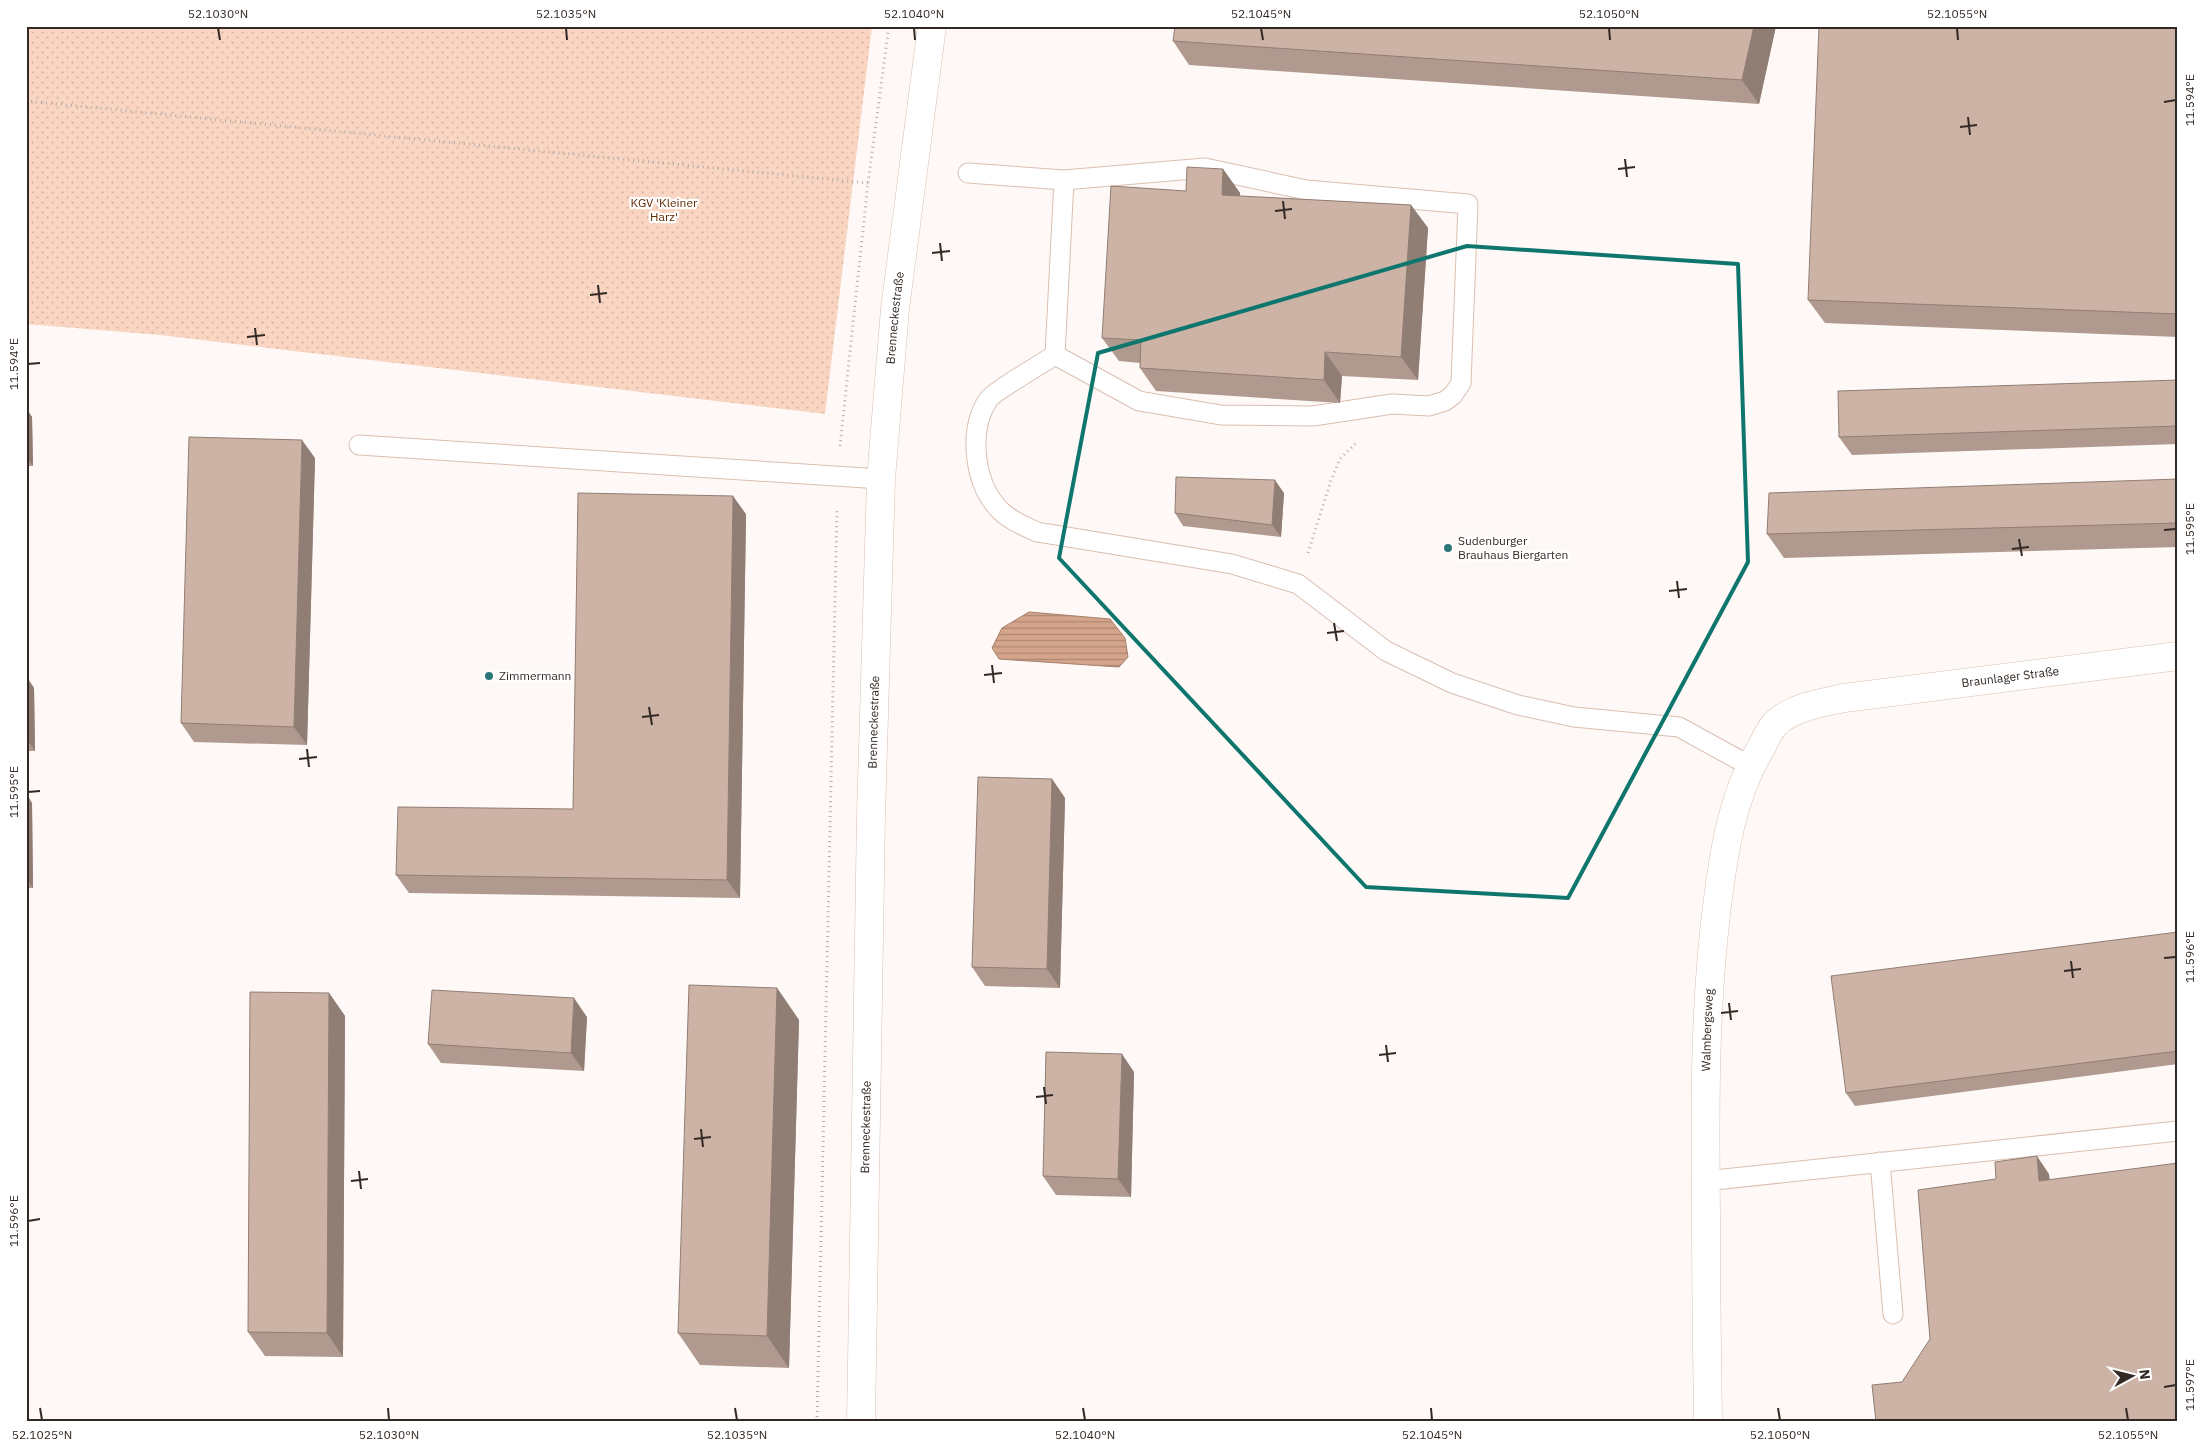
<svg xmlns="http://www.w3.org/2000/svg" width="2204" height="1448" font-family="'IBM Plex Sans',sans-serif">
<defs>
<pattern id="garden-dots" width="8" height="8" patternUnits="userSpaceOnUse" patternTransform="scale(1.25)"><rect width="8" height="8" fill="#f9d5c2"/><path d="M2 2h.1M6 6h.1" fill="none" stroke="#d6b7a7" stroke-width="1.8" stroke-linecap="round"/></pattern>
<pattern id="water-rules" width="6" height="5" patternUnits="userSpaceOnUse" patternTransform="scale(1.25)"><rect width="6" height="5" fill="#d4a48b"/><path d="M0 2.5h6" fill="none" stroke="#ad8671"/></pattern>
</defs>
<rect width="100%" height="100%" fill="#fef9f6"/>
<!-- garden -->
<polygon fill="url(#garden-dots)" points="26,26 872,26 825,414 160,335 26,324"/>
<!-- water -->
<polygon fill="url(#water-rules)" stroke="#a47f6c" points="1029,612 1110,619 1125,638 1128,657 1119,667 999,659 992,648 1002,628"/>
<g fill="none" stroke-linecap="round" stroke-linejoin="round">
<defs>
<g id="service">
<polyline points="968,173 1064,180 1205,168 1306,190 1468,204 1461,383 1453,395 1445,401 1429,406 1392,404 1313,416 1221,415 1139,401 1055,355 1064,180"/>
<path d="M1055,355C1043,363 993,392 988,400C968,430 974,482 998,508C1007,519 1024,526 1037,532L1232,564L1298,584L1386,651L1452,683L1518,705L1574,717L1679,727L1750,766"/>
<polyline points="359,445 881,479"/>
<polyline points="1880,1162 1893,1314"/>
<polyline points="1705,1181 2178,1131"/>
</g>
<g id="minor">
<path id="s1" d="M1708,1422C1707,1353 1706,1285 1706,1217C1705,1113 1704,1009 1717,906C1724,851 1732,796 1761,748C1765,740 1769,731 1775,724C1792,707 1821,703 1844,698L2178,656"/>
</g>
<g id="secondary">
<path id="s2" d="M861,1422L871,816L881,479L895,309L932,26"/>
</g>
</defs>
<!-- service casing -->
<use href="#service" stroke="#d9bfb1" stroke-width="21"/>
<!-- minor casing -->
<use href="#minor" stroke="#d9bfb1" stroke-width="29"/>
<!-- secondary casing -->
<use href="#secondary" stroke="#d9bfb1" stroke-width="29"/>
<!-- path -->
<g stroke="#b4adaa" stroke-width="3" stroke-dasharray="1 4" stroke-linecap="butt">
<polyline points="26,101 868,183"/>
<polyline points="840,446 868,183 889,26"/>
<polyline points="1308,553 1330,483 1340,459 1357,442"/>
<polyline points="817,1422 837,508"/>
</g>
<!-- service -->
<use href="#service" stroke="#fff" stroke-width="19"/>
<!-- minor -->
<use href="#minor" stroke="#fff" stroke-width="28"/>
<!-- secondary -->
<use href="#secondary" stroke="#fff" stroke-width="28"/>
</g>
<!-- wall -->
<g fill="#b09a8f">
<polygon points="1776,26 1759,104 1189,65 1173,41"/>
<polygon points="2178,26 2178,337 1825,323 1808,300"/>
<polygon points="1223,169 1240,193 1240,196 1411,205 1428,228 1418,380 1342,376 1340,403 1156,391 1140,368 1140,363 1119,361 1102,338 1186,191"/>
<polygon points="2178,380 2178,444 1852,455 1839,437"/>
<polygon points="26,408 32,417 33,466 26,466"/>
<polygon points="315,458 307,745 194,742 181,723"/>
<polygon points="2178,479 2178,547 1784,558 1767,534"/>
<polygon points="1284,493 1281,537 1183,526 1175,513"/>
<polygon points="746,514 740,898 409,893 396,875 573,809"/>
<polygon points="26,676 34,688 35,751 26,751"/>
<polygon points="1052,779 1065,798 1060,988 985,986 972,967"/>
<polygon points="26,796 32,803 33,888 26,888"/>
<polygon points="2178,932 2178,1064 1855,1106 1846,1093"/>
<polygon points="777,988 799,1020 789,1368 700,1365 678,1333"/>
<polygon points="329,993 345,1016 343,1357 265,1356 248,1332"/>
<polygon points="587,1017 584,1071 441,1063 428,1044"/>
<polygon points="1134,1072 1131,1197 1056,1195 1043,1176"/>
</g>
<!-- shaded-wall -->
<g fill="#907d74">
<polygon points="1754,26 1776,26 1759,104 1742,80"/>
<polygon points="1223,169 1240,193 1239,219 1222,195"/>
<polygon points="1411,205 1428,228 1418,380 1401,357"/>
<polygon points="1325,352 1342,376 1340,403 1324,380"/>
<polygon points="26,408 32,417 33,466 26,457"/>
<polygon points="302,440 315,458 307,745 294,727"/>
<polygon points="1275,480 1284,493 1281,537 1272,525"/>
<polygon points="733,496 746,514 740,898 727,880"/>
<polygon points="26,676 34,688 35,751 26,738"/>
<polygon points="1052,779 1065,798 1060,988 1047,969"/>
<polygon points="28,796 32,803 33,888 26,878 26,822"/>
<polygon points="26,959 29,963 29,1026 26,1022"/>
<polygon points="777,988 799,1020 789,1368 767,1336"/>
<polygon points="329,993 345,1016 343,1357 327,1333"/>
<polygon points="574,998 587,1017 584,1071 571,1053"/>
<polygon points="1122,1054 1134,1072 1131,1197 1118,1179"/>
<polygon points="26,1098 28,1100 26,1166"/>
<polygon points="2037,1156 2049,1174 2052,1199 2039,1181"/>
<polygon points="26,1207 27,1209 26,1273"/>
</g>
<!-- building -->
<g fill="#cdb3a6" stroke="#907d74">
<polygon points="1175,26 1754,26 1742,80 1173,41"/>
<polygon points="1819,26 2178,26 2178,314 1808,300"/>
<polygon points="1187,167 1223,169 1222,195 1411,205 1401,357 1325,352 1324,380 1140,368 1141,340 1102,338 1111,186 1186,191"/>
<polygon points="2178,380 2178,426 1839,437 1838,391"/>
<polygon points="189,437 302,440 294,727 181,723"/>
<polygon points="1176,477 1275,480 1272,525 1175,513"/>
<polygon points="2178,479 2178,523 1767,534 1769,493"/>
<polygon points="578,493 733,496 727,880 396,875 398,807 573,809"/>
<polygon points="978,777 1052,779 1047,969 972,967"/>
<polygon points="26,796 28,796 29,825 26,822"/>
<polygon points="2178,932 2178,1051 1846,1093 1831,976"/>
<polygon points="689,985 777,988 767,1336 678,1333"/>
<polygon points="432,990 574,998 571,1053 428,1044"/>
<polygon points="250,992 329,993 327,1333 248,1332"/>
<polygon points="1046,1052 1122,1054 1118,1179 1043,1176"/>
<polygon points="2037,1156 2039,1181 2178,1163 2178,1422 1876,1422 1872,1385 1902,1382 1930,1339 1918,1190 1996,1179 1995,1162"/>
</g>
<!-- marked area -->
<path fill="none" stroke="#0f766e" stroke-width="4" stroke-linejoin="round" d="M1467,246L1738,264L1748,562L1568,898L1366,887L1059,558L1098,353Z"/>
<!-- ticks -->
<path fill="none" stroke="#332924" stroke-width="2" d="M218,28L220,40M566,28L567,40M914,28L915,40M1261,28L1263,40M1609,28L1610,40M1957,28L1958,40M2164,102L2176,100M1968,117L1970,135M1960,127L1977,125M1625,159L1627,177M1618,169L1635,167M1283,201L1285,219M1275,211L1292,209M940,243L942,261M932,253L950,251M598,285L600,303M590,295L607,293M255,328L257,345M247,337L265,335M28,364L40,363M2164,530L2176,529M2019,539L2022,556M2012,549L2029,547M1677,581L1679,598M1669,591L1687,589M1334,623L1337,641M1327,633L1344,631M992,665L994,683M984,675L1002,673M649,707L652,725M642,717L659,715M307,749L309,767M299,759L317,757M28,792L40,791M2164,958L2176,957M2071,961L2073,978M2064,971L2081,969M1729,1003L1731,1020M1721,1013L1738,1011M1386,1045L1388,1062M1379,1055L1396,1053M1044,1087L1046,1104M1036,1097L1053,1095M701,1129L703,1147M694,1139L711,1137M359,1171L361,1189M351,1181L368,1179M28,1221L40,1219M2164,1387L2176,1385M40,1408L42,1420M388,1408L389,1420M735,1408L737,1420M1083,1408L1085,1420M1431,1408L1432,1420M1778,1408L1780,1420M2126,1408L2128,1420"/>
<!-- markers -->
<g fill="#2c7679" stroke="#fff" stroke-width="2">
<circle cx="1448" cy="548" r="5"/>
<circle cx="489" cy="676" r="5"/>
</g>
<g text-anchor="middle" stroke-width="4.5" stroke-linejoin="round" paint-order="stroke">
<!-- park labels -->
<g font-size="12" fill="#622800" stroke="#fff">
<text x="664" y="207">KGV 'Kleiner<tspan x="664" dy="14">Harz'</tspan></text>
</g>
<!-- street labels -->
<g font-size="12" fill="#332924" stroke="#fff">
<text dy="4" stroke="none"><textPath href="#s2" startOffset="1105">Brenneckestraße</textPath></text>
<text dy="4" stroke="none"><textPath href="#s1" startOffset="952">Braunlager Straße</textPath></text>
<text dy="4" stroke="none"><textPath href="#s2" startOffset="700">Brenneckestraße</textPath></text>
<text dy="4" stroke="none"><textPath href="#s1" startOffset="392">Walmbergsweg</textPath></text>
<text dy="4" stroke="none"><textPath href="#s2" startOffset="295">Brenneckestraße</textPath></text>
</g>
<!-- poi labels -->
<g font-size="12" fill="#332924" stroke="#fff" text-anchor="start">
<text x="1458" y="545">Sudenburger<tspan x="1458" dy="14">Brauhaus Biergarten</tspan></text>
<text x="499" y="680">Zimmermann</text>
</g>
</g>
<!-- border -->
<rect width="2204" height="1448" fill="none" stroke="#ffffff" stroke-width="55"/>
<!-- north arrow -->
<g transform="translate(2132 1376) rotate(83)" stroke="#ffffff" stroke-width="4" paint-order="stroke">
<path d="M0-4L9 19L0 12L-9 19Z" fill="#332924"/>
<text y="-8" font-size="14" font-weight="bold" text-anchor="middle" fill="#332924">N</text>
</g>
<rect x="28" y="28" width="2148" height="1392" fill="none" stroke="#332924" stroke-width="2"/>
<g font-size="12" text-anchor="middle" fill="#332924">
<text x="218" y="18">52.1030°N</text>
<text x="566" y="18">52.1035°N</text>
<text x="914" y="18">52.1040°N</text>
<text x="1261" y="18">52.1045°N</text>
<text x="1609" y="18">52.1050°N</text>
<text x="1957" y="18">52.1055°N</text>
<text transform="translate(2190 100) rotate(-90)" y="4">11.594°E</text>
<text transform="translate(14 364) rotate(-90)" y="4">11.594°E</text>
<text transform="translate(2190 529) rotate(-90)" y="4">11.595°E</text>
<text transform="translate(14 792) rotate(-90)" y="4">11.595°E</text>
<text transform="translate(2190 957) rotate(-90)" y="4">11.596°E</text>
<text transform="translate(14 1221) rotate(-90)" y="4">11.596°E</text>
<text transform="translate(2190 1385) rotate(-90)" y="4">11.597°E</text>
<text x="42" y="1439">52.1025°N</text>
<text x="389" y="1439">52.1030°N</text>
<text x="737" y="1439">52.1035°N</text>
<text x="1085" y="1439">52.1040°N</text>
<text x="1432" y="1439">52.1045°N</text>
<text x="1780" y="1439">52.1050°N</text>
<text x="2128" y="1439">52.1055°N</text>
</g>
</svg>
